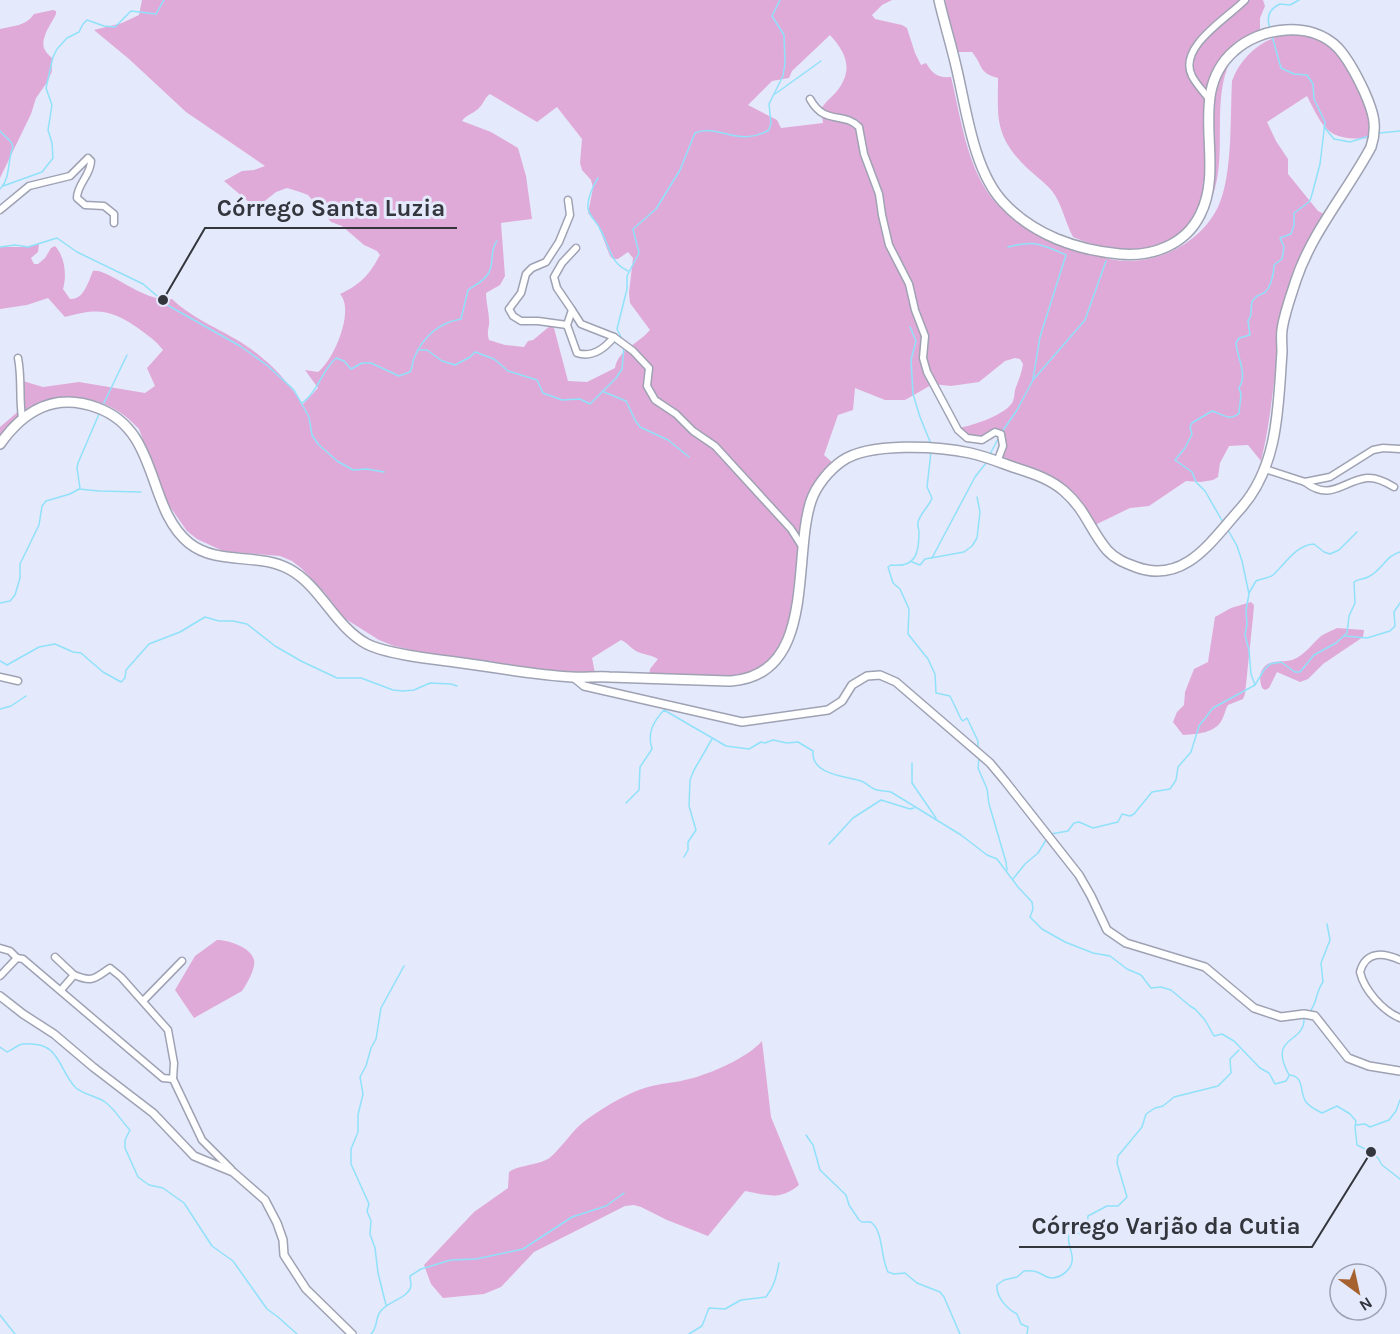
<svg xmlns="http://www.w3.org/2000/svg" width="1400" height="1334" font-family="Karla,sans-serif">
<rect width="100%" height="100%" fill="#e5e9fc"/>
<!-- green -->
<g fill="#e0aad8" fill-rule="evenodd">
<path d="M142,0H892L882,5L872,15L875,19L902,25L907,28L915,53L921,65L926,63C933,74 937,78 951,77C961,118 966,163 991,197C1008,219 1034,230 1060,240C1077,247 1096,257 1115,260C1155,266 1200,244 1218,207C1233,175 1230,118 1232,81C1243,50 1275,28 1308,36C1314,37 1321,38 1326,41C1332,46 1342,53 1346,60C1351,69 1370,106 1372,115C1374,122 1372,131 1371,138C1329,141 1325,132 1307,96L1267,122L1276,141L1288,159V174L1318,211L1328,216C1317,236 1303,257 1295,278C1274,337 1276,401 1261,461L1248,445L1229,446L1220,463L1218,477L1213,480L1201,482L1186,481L1149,506L1130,508L1095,525L1079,501L1000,458V435L976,441L958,428C972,426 1008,414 1013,401C1015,396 1014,391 1016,387C1019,379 1022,372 1023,364L1020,359L1015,358L1005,361L979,382L951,386L933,384L905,400H885L855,388L853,410L838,415L824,455L834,464L817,479L807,500L798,606L776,655L761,666L749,672L724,678H649L650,669L658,659C652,655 645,655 638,652C631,649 628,643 621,640L592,658L595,673L548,670L429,654L394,646L379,640L344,618L325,593L301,568L292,561L280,556L223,551L197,539L187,531L166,501L139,429C123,412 107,402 83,399C46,393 22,408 0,437V427L20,410L23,381L43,387L79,382L145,393L155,386L147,368L163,350C157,342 150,337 142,331C113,310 100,307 65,317L48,298L27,305L0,309V247H24L39,244L38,252L31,258L34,264H38L45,258L51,248L55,246C65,257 67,275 63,289L70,299C84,300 88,282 93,271C107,267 145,304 172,299C195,321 226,331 251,349C275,367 286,380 303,404L318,388L305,370L318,372C334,360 355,310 340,294C361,284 369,275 380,255L377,251L364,245L342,226L331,222L308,195L300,192L287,188L276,192L256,208L224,181L242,171L254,170L265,166L186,112L129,59L94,30L122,23L139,15ZM830,35C846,53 854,69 837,91C832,97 826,101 821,109L823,123L781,128L777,120L748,105L772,81L789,78L792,71ZM490,94L537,122L557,107L582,139L580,163L582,170L591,180L593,188L588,213L598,225L610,256L613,259H618L628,252L633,258L629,293L630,303L650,330C638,344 618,350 615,368L587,382L568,381L554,328L550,326L533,340L528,341L524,347L505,345L489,340C487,333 488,331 489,325C490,315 486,304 486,293L500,285L505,276L501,223L532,219L526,176L518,148L491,132L462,121C466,115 472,114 478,109C484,104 484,98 490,94Z"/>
<path d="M945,0H1263L1265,6L1260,18V34C1249,43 1234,52 1228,66C1209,115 1235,176 1199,220C1193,228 1181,233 1173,239C1143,260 1104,250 1073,237C1065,222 1062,204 1052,191C1043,180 1031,173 1022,163C994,133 998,115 998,78C978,73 983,65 972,52H956Z"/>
<path d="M53,10L56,11V14C52,23 39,39 45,50C46,53 49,55 52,58V71L48,81L36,98L31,114L0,178V29C13,26 26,26 34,14Z"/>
<path d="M1251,602L1254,605L1253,617L1245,694L1243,699L1228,705C1225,710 1224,718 1220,723C1211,734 1195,734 1183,735L1173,722L1177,712L1184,705L1185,692L1194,669L1208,662L1215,617L1231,608Z"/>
<path d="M1337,628L1364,630L1363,637L1323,664L1308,679L1300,682L1277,672L1269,688L1265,690L1262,688C1260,682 1259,675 1262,670C1269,658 1282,663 1292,660C1305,655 1311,645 1321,636C1325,633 1332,631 1337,628Z"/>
<path d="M217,940C228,940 251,947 254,960C256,968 247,984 242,991L194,1018L175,990L195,956Z"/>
<path d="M762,1041L771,1117L799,1185C780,1201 767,1195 745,1191L708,1236L667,1220L641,1207L634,1205L625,1206L534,1252L501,1287L484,1294L443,1298L431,1284L424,1265L474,1212L508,1188L509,1172C516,1166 537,1165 548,1159C557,1153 570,1134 580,1125C597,1111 626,1093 648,1087C661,1083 675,1083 689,1079C710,1074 747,1058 762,1041Z"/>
</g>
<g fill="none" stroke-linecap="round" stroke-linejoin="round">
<!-- stream -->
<g stroke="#90e1fa" stroke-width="1.5">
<path d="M1270,28C1266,17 1269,9 1280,4L1290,5L1299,0"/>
<polyline points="775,94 821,61"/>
<polyline points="1324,127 1334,139 1350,142 1369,136"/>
<path d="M0,131L11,142L13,147C7,161 11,178 0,189"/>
<polyline points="1379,133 1400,131"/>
<path d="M598,178C593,185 587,200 588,209C590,217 597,222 600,229C610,246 609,262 628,271"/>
<polyline points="3,186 42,172 53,158 52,143 48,130 52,105 46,88 53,57 57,49 67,38 79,32 83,24 87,20 104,26 115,27 131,11 156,14 164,0"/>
<polyline points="0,247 15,245 28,247 57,238 77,252 143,284 169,306 240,346 268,366 294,390 309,417 312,435 318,444 337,461 353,470 367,469 384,472"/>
<path d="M1008,247C1034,240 1042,244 1066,255L1040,337L1033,379"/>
<polyline points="910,327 916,341 911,360 913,394 920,417 931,444"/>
<path d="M623,341L617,329L627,289V276L639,253L633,229L656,209L680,170L695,133C719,123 737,148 769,130L771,123L769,104L783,76L785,63L784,35L772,16L780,0"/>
<polyline points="420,350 427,350 442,361 455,365 470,357 475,352 494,359 508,371 537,380 543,393 562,400 580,399 590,404 616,378 622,369 624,346"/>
<polyline points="604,392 626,401 635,420 640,427 668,440 689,457"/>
<path d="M302,403C318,392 322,370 336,358L344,361L351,369L362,363H371L399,376L410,372C413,367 412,363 414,358C423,337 438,323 461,319L468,290C475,285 483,282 488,274C495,264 489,250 497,241"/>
<polyline points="103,405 127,355"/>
<polyline points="1002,432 1017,410 1033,380 1085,320 1106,261"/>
<path d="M931,452L927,487L932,498C929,507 919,514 918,523C917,526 919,529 919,532C919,553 916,568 891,565L888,567L893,583L900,589L909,609L908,634L928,659L935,674L936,693L950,696L961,719L963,721L967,718L978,741V750"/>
<polyline points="989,456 998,439"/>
<polyline points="80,488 77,468 78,463 99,414"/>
<path d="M1224,524L1205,491L1196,482L1192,472L1175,460L1185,448L1192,434L1190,427L1192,423L1212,411C1222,414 1230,422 1239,413L1241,394L1239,388C1248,374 1237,357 1236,343L1239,338L1250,335L1248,321C1253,315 1250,310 1252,302C1255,296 1259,295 1264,293C1271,288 1274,273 1274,265L1282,259L1284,247L1280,238L1291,234L1294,225V213L1309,202L1311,198L1320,164L1325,122L1314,99L1313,84L1307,75L1294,74L1281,68L1272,36"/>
<polyline points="1228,530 1237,546 1242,561 1249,594 1246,610 1247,624 1245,635 1249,650 1251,674 1255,685"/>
<polyline points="932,558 975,477 986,463"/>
<polyline points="912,562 920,565 925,559 964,552 972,546 977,538 980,512 977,497"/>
<path d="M1249,593L1256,581C1261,579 1269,578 1273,575C1285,564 1296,545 1314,544L1324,552L1330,554L1339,550L1357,532"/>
<polyline points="0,603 10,601 15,595 20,578 20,564 39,525 42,506 46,501 70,494 79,489 99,491 141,492"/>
<polyline points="1345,636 1367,638 1390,631 1395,626 1394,612 1400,603"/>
<polyline points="0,661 7,665 39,647 55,644 73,652 81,653 103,672 121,682 125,678 126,670 149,644 180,632 205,617 219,621 233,621 247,624 275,646 301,661 337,678 361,678 393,690 403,691 414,690 430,683 451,684 457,686"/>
<polyline points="0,709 11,706 26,696"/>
<polyline points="979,758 978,768 987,789 989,804 1006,862 1007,870"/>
<polyline points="912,763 912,783 936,818"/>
<path d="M626,803L639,790L640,767L652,749C647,733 653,722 664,710L726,746L749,749L761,742L765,743L773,740L787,743L798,742L813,751C811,775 845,776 861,781C867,783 871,789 877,790C882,791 887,791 891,792L961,835L987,855L997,859L1018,887L1032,902L1033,909L1030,917L1042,929L1065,942L1093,953L1110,956L1127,969L1141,975L1151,988L1161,987L1171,990L1190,1006L1195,1009L1205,1020L1214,1036L1222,1034L1234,1041L1260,1068L1269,1073L1275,1084L1286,1081L1289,1076"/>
<path d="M1051,834L1068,831L1074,823L1079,822L1093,828L1118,822L1122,814L1130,816L1134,814L1152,792L1170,789L1176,780L1178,767L1191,752L1199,726L1213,708L1255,685L1264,670L1270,664L1281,662L1295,672H1300L1314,655L1336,643L1347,633L1349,616L1355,603L1354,582C1359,578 1363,580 1368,577C1382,571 1385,556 1400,552"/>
<polyline points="829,844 853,818 881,800 910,809 914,808"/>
<polyline points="684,857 688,850 688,842 696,830 689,806 690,780 694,770 712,739"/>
<polyline points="1013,879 1025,864 1038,853 1046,840"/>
<path d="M1309,1013C1318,1002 1315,993 1323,982L1321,963L1330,940L1327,924"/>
<path d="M0,1047L7,1052C13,1050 18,1044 23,1044C62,1041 57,1069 76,1088C85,1095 96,1096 105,1102C115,1109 121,1121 130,1130L125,1140V1148L138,1177L149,1185L163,1188L184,1203L212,1246L233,1261L267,1309L278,1317L297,1334"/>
<path d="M1289,1075C1267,1034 1305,1045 1304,1018"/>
<path d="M1290,1075C1305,1077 1299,1092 1306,1102C1309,1106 1318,1111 1322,1113L1337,1106L1350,1114L1356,1121L1355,1127L1357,1145L1371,1152L1378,1158L1382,1165L1400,1179"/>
<polyline points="1356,1125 1365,1124 1370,1127 1389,1120 1396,1111 1400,1100"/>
<path d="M806,1135L813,1145L820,1170L846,1195L849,1205L859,1220L862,1222H871C884,1233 880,1256 888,1272L894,1274L905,1273L917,1283L940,1292L944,1297L960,1334"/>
<polyline points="386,1305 378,1273 375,1248 370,1234 371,1221 367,1211 369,1204 351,1164 351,1149 358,1132 358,1115 363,1094 360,1077 366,1066 371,1048 376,1039 381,1008 404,966"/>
<polyline points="0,1315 15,1334"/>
<path d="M371,1334C378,1327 375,1319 380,1312C387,1301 408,1299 411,1286C411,1283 410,1279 410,1276L421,1269L451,1260L476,1259L523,1249L572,1217L606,1206L624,1193"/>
<path d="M689,1334L702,1326L709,1308L725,1309L741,1300L766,1297C775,1285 776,1277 779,1263"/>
<path d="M1027,1334L1028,1327L1021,1324L1017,1314C1007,1309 996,1297 997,1285L1004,1280L1017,1277L1024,1271C1040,1269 1042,1277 1051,1278C1063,1278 1074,1267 1072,1256C1071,1247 1066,1241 1070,1232L1072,1231L1083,1235L1087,1227L1088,1216L1107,1206H1118L1127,1197L1117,1163L1118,1156L1142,1127L1146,1114L1155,1108L1163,1106L1174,1097L1218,1086L1231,1073L1230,1059L1239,1050"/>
</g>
<defs>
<g id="minor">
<path d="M810,99C825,126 843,111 859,127L864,154L879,194L882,215L889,245L909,284L915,310L925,336L923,358L927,372L958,430L967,438L982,440L995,432L1001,434L1003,446L997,462"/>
<path d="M1209,99C1204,92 1196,84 1192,76C1177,47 1229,17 1245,0"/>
<path d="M0,210L29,186L70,176L88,158L91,161C91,175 77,184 77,198L85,205L104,206L114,214V223"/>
<path d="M576,248L562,263L554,277L557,288L572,310L567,325L577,353C592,358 605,348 614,337L633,351L649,368L647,386L655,400L676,414L693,431L715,446L791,529L803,548"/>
<polyline points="572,310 581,324 614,337"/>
<polyline points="567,325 538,321 521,321 513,316 509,309 521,293 526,274 532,268 546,262 559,242 570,215 568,200"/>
<path d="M18,358C22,378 19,397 22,418"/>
<polyline points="1265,469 1305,482 1330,477 1373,450 1383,448 1400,449"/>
<path d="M1305,482C1331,502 1342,481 1367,478C1377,477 1386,482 1394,487"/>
<polyline points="0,677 18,681"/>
<polyline points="0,948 10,951 17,958"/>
<polyline points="55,957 74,975"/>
<path d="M1400,960C1384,953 1366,950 1360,972C1364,990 1383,1011 1400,1018"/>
<polyline points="0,976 17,958 23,959 163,1078 173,1079"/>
<path d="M61,990L74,975C93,983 95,978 110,968L121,977L168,1030L174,1063L173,1079L202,1140L231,1169"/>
<polyline points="143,1001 182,961"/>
</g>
<g id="tertiary">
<polyline points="573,677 584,686 742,722 828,710 842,701 852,685 867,676 880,675 896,682 990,763 1005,781 1079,875 1091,896 1107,930 1126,943 1205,967 1254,1008 1281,1017 1304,1014 1315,1016 1348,1058 1369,1066 1400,1071"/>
<polyline points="0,996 23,1014 54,1034 93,1067 153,1113 194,1156 233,1172 265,1200 277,1223 283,1240 284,1255 306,1289 352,1334"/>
</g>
<path id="trunk" d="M0,444C24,410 55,392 98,408C160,431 146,508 189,543C218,566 257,552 289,569C321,586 334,626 367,644C386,654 432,659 455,662C494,667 533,675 572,677C584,678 596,676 609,677C649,678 690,680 731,681C817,675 792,558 811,501C816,486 829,470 842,461C869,442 938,446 970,453C984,456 999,462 1013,467C1031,473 1049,478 1064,491C1086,510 1090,530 1107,550C1115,559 1125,563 1136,567C1185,585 1212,540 1241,508C1279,465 1278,406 1282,352C1282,345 1281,337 1282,330C1284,314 1291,296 1296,280C1312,232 1347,192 1371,147C1378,126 1373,111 1364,91C1357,76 1349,60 1338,48C1311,20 1260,27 1234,51C1185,94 1227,163 1200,215C1185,245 1152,257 1120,254C1077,250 1033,235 1003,202C973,170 966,107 956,66C951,44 944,22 939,0"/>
</defs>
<!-- minor casing -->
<use href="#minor" stroke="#9ea2b3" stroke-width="9"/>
<!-- tertiary casing -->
<use href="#tertiary" stroke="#9ea2b3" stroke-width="10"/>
<!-- trunk casing -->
<use href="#trunk" stroke="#9ea2b3" stroke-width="12"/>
<!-- minor -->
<use href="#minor" stroke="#fff" stroke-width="6"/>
<!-- tertiary -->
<use href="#tertiary" stroke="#fff" stroke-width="7"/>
<!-- trunk -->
<use href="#trunk" stroke="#fff" stroke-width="9"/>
</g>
<!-- callouts -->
<path fill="none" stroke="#34363d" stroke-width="2" d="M163 300L205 228H457M1371 1152L1312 1247H1019"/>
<g fill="#34363d" stroke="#e5e9fc" stroke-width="2">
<circle cx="163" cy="300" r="6"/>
<circle cx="1371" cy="1152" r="6"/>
</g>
<g font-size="24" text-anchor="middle" font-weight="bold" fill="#34363d" stroke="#e5e9fc" stroke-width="6" stroke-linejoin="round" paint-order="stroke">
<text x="331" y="216">Córrego Santa Luzia</text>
<text x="1166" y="1234">Córrego Varjão da Cutia</text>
</g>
<!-- north arrow -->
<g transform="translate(1358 1292) rotate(147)"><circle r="28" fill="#e5e9fc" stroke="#9ea1b0" stroke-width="1.5"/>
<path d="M0-4.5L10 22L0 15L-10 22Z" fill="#a56230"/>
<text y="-9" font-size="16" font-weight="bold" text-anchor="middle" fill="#34363d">N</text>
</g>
</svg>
